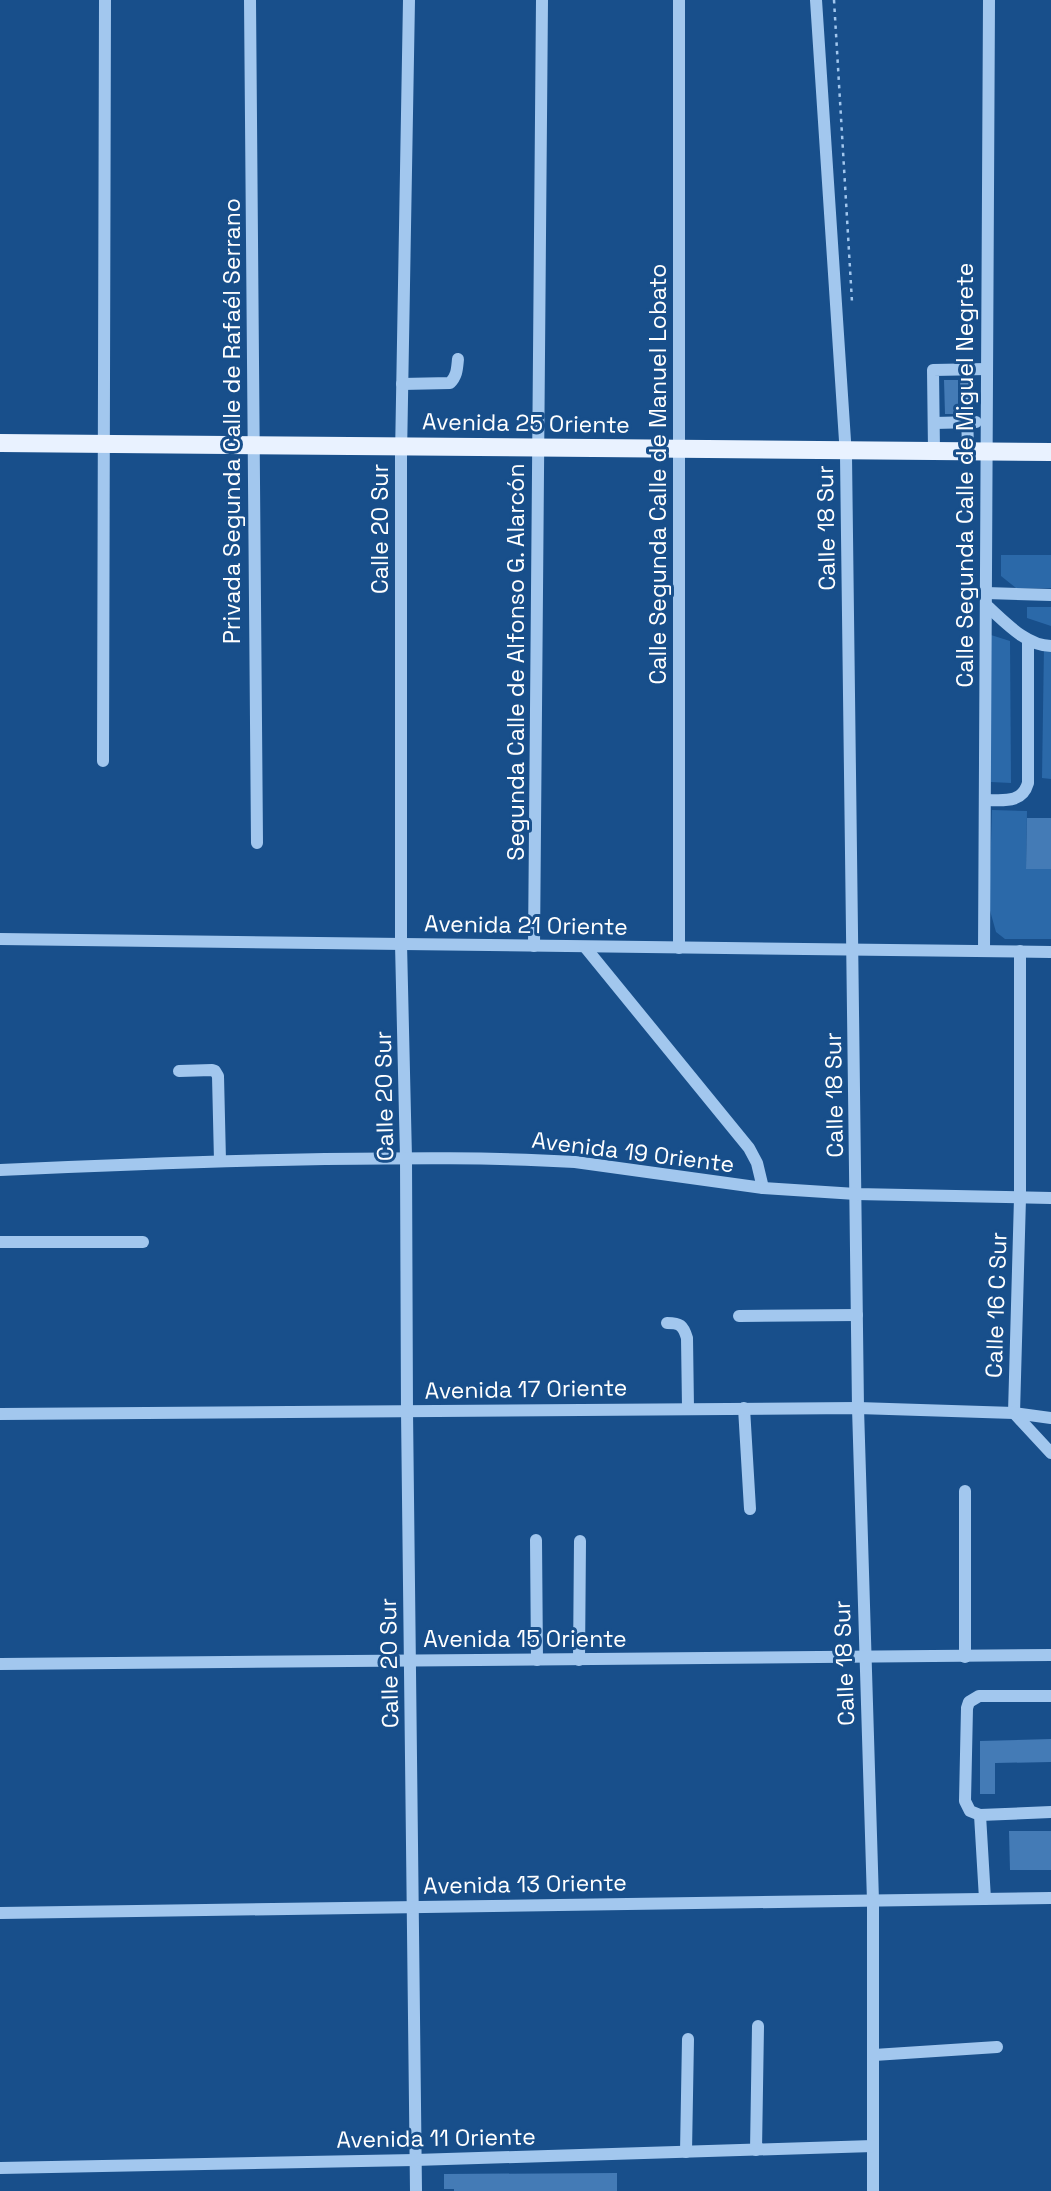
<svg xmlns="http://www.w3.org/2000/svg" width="1051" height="2191" font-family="'Space Grotesk',sans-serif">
<rect width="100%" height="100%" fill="#184f8b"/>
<!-- green -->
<g fill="#2b69a9">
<polygon points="1001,555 1051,555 1051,588 1016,588 1001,576"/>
<polygon points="1027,607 1051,607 1051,626 1027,618"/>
<polygon points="991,635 1010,641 1011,783 991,782"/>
<polygon points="1044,646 1051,646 1051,779 1042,778"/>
<polygon points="992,810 1027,811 1026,868 1051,869 1051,939 1005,939 996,932 989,907"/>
</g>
<!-- building -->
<g fill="#447bb6">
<polygon points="944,380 958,380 958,414 945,414"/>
<polygon points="1027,818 1051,818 1051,869 1026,869"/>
<polygon points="1051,1739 1051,1762 995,1763 995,1794 980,1794 980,1741"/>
<polygon points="1009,1831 1051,1831 1051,1870 1010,1870"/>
<polygon points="617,2173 617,2191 454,2191 454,2189 444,2189 444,2174"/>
</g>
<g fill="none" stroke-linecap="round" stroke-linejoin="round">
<!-- path -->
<polyline stroke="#a2c7ee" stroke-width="2.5" stroke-dasharray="3.5 5" stroke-linecap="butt" points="834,0 852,302"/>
<!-- minor -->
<g stroke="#a2c7ee" stroke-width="12">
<polyline points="250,0 257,843"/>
<polyline points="409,0 401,456 401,944 406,1158 407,1411 416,2191"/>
<polyline points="679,0 679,948"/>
<polyline points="816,0 846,456 858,1408 873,1901 873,2191"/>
<polyline points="966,369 968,451"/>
<path d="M402,384L450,383C457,376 457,369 458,359"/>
<polyline points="934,423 976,422"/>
<polyline points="934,451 933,370 987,369"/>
<polyline points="986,593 1051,595"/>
<path d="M986,605C1004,621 1026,646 1051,646"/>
<polyline points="103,761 105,0"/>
<path d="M985,800C1003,800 1022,804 1028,783V640"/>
<polyline points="0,939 1051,952"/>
<polyline points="534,946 542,0"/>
<polyline points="585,947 749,1148 757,1163 763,1188"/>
<polyline points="984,951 989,0"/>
<polyline points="1020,951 1020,1198 1014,1413 1051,1453"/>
<polyline points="179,1071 212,1070 215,1071 218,1076 220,1161"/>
<path d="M0,1170C108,1165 216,1161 325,1159C408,1158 492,1157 575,1162L763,1188L856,1194L1051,1198"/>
<polyline points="0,1242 143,1242"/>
<polyline points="739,1316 857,1315"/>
<path d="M667,1323C680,1323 683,1325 687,1338L688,1408"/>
<polyline points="744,1408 750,1509"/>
<polyline points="0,1414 858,1408 1014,1413 1051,1418"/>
<polyline points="536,1540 537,1660"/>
<polyline points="965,1657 965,1491"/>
<polyline points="579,1660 580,1541"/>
<polyline points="0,1664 1051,1655"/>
<polyline points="1051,1696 979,1696 969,1702 967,1708 965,1801 970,1811 980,1815 1051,1812"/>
<polyline points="980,1815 985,1899"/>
<polyline points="0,1913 1051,1898"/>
<polyline points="874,2055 997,2047"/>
<polyline points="756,2150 758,2026"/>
<polyline points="686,2152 688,2039"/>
<polyline points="0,2168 415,2160 873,2146"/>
</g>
<!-- major -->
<polyline stroke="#e9f2ff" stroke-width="18" points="0,443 1051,452"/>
</g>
<g text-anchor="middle" stroke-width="6" stroke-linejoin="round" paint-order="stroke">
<!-- street labels -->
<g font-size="23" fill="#fff" stroke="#184f8b">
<text transform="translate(232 421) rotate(-90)" y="8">Privada Segunda Calle de Rafaél Serrano</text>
<text transform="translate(526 423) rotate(1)" y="8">Avenida 25 Oriente</text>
<text transform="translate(658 474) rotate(-90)" y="8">Calle Segunda Calle de Manuel Lobato</text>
<text transform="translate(965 475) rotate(-90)" y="8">Calle Segunda Calle de Miguel Negrete</text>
<text transform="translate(826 528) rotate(-91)" y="8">Calle 18 Sur</text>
<text transform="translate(380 529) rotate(-90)" y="8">Calle 20 Sur</text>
<text transform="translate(516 662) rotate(-90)" y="8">Segunda Calle de Alfonso G. Alarcón</text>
<text transform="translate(526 925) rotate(1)" y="8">Avenida 21 Oriente</text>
<text transform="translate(834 1095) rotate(-91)" y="8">Calle 18 Sur</text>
<text transform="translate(384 1096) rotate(-91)" y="8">Calle 20 Sur</text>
<text transform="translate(633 1152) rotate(7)" y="8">Avenida 19 Oriente</text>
<text transform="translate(996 1305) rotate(-88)" y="8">Calle 16 C Sur</text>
<text transform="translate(526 1389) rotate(-1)" y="8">Avenida 17 Oriente</text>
<text x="525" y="1647">Avenida 15 Oriente</text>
<text transform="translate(389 1663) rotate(-91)" y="8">Calle 20 Sur</text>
<text transform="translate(844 1663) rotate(-92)" y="8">Calle 18 Sur</text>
<text transform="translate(525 1884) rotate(-1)" y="8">Avenida 13 Oriente</text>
<text transform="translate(436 2138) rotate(-1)" y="8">Avenida 11 Oriente</text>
</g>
</g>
</svg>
